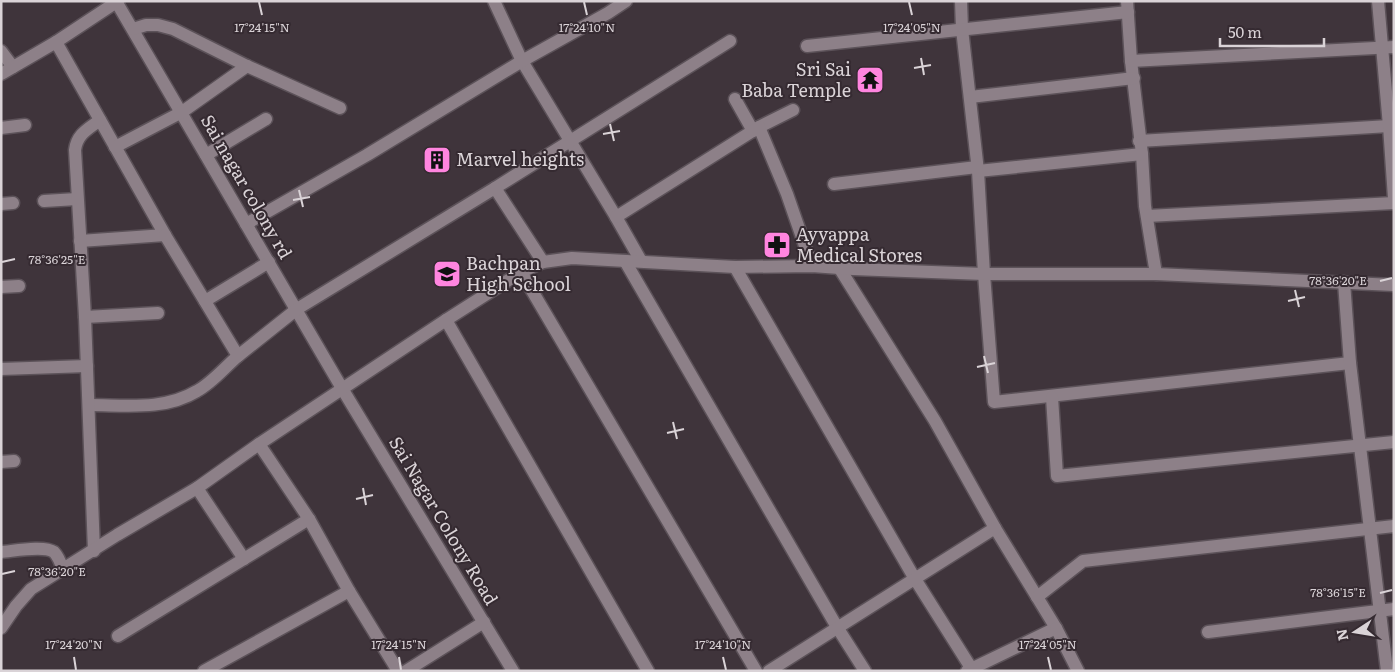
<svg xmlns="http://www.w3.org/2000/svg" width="1395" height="672" font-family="Literata,serif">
<rect width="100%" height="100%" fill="#3f343b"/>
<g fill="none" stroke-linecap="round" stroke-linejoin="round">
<defs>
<g id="street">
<polyline points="494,1 522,61 616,217 641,261"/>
<polyline points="961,1 962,29 978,171 984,274 994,402 1350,363"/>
<polyline points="1127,1 1131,61 1142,154 1145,206 1156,274"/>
<polyline points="117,3 343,390 513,671"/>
<polyline points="133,29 146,25 158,25 173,29 247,66 340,108"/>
<polyline points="56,42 118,1"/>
<polyline points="807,46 1128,12"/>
<polyline points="1,51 13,67"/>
<polyline points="1131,61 1394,47"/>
<polyline points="1,74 56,42 165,235 80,241"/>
<polyline points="970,97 1134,78"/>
<polyline points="735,99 753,131"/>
<polyline points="759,127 793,110"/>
<polyline points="1,128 25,125"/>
<polyline points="1139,141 1389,126"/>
<polyline points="115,147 182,112 247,66"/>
<polyline points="206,155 266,119"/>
<polyline points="978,171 1142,154"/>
<polyline points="834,184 977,167"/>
<polyline points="495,188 730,41"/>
<polyline points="44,201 77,199"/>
<polyline points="1,204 13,203"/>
<polyline points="1147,216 1394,203"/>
<polyline points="616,217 759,127 787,194 812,266"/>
<polyline points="246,224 367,155 522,61 608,13 626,1"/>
<polyline points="625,261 837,627 865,671"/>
<polyline points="735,267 915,579 973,671"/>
<polyline points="840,269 935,421 995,528 1056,628 967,671"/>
<polyline points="521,272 756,671"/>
<polyline points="1344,282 1350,363 1387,671"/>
<polyline points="1,287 19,286"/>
<polyline points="205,301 269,262"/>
<polyline points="85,317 158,313"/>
<polyline points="446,320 648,671"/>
<polyline points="238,356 297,309 495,188 543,262"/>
<polyline points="1,369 87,366"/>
<polyline points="1052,397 1057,476 1394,442"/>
<path d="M89,405C125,405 164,411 197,391C212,383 225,367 238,356L165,235"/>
<polyline points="259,444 309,519 349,591 398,671"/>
<polyline points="1,462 14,461"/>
<polyline points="197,488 244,559"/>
<path d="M94,551L85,317L75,150C77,134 88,129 100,120"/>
<path d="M1,552C14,551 44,545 54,552C59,557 61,564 63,570"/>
<polyline points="1037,597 1083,561 1394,526"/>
<polyline points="1056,628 1078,671"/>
<polyline points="1208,632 1394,609"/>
<polyline points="118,636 309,519"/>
<polyline points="204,671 349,591"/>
<polyline points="406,671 484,622"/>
<polyline points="769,671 995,528"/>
</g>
<g id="secondary">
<polyline points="1378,1 1389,126 1394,198"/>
<polyline points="1,628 16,606 31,589 117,535 197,488 259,444 446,320 521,272 543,262 572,258 735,267 812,266 853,269 984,274 1156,274 1394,285"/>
</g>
</defs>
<!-- street casing -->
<use href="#street" stroke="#5c5259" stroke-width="15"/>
<!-- secondary casing -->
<use href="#secondary" stroke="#5c5259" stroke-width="15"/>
<!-- street -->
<use href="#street" stroke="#8d8088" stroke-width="12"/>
<!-- secondary -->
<use href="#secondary" stroke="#8d8088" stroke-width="12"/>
</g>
<!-- ticks -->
<path fill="none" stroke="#dad3d7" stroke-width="2" d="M259,2L262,15M584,2L587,15M909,2L912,15M921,58L924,75M914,68L931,65M610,124L614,141M603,134L620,131M299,190L303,207M293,200L310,197M2,262L15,259M1380,281L1392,278M1295,290L1299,307M1288,301L1305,297M984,356L988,373M977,367L995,363M673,422L677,439M667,433L684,429M363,488L366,505M356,499L373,495M2,574L15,571M1380,593L1392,590M74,657L76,670M399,657L401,670M723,657L726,670M1048,657L1051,670"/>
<!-- icons -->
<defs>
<symbol id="temple-square" viewBox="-11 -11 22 22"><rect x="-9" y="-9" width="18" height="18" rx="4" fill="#ff85df" stroke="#352a31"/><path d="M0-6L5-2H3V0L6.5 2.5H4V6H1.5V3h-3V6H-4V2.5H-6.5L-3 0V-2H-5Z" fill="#111"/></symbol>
<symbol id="building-square" viewBox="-11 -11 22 22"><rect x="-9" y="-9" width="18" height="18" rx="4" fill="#ff85df" stroke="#352a31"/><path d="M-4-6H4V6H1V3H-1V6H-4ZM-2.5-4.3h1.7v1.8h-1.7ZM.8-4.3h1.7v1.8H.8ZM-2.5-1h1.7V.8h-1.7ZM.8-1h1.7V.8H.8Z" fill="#111"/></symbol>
<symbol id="pharmacy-square" viewBox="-11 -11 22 22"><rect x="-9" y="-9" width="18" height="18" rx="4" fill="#ff85df" stroke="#352a31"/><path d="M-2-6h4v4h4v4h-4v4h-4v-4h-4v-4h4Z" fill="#111"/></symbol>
<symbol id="school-square" viewBox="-11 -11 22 22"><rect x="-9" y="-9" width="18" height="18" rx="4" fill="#ff85df" stroke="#352a31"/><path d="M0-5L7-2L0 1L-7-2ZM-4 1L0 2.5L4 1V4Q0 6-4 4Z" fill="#111"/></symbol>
</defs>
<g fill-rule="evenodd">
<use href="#temple-square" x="854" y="64" width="32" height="32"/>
<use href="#building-square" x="421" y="144" width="32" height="32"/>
<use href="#pharmacy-square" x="761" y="229" width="32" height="32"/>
<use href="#school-square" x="431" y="258" width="32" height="32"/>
</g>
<g text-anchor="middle" stroke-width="4" stroke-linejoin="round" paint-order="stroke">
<!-- poi labels -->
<g font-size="18" fill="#dad3d7" stroke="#352a31" text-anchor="start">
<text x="851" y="76" text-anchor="end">Sri Sai<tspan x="851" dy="21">Baba Temple</tspan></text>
<text x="456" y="166">Marvel heights</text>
<text x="796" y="241">Ayyappa<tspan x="796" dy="21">Medical Stores</tspan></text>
<text x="466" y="270">Bachpan<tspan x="466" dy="21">High School</tspan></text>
</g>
<!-- street labels -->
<g font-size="18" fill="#dad3d7" stroke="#352a31">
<text transform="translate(246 187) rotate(60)" y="6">Sai nagar colony rd</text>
<text transform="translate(443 521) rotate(59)" y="6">Sai Nagar Colony Road</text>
</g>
</g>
<g font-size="12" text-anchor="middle" fill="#dad3d7" stroke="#352a31" stroke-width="4" stroke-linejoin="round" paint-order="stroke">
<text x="262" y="32">17°24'15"N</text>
<text x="587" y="32">17°24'10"N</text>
<text x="912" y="32">17°24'05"N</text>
<text x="57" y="264">78°36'25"E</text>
<text x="1338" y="285">78°36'20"E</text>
<text x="57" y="576">78°36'20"E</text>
<text x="1338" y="597">78°36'15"E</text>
<text x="74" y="649">17°24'20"N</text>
<text x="399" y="649">17°24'15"N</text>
<text x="723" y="649">17°24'10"N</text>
<text x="1048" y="649">17°24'05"N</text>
</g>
<!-- border -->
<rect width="1395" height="672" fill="none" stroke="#dad3d7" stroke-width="5"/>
<!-- north arrow -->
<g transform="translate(1355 632) rotate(258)" stroke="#352a31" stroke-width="4" paint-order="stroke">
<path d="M0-4L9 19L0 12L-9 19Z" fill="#dad3d7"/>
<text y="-8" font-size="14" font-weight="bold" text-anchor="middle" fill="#dad3d7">N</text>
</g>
<!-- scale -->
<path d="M1220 38v8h104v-8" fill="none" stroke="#dad3d7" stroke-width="2.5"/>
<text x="1228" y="38" font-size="15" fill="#dad3d7" stroke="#352a31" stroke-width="4" paint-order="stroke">50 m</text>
</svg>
